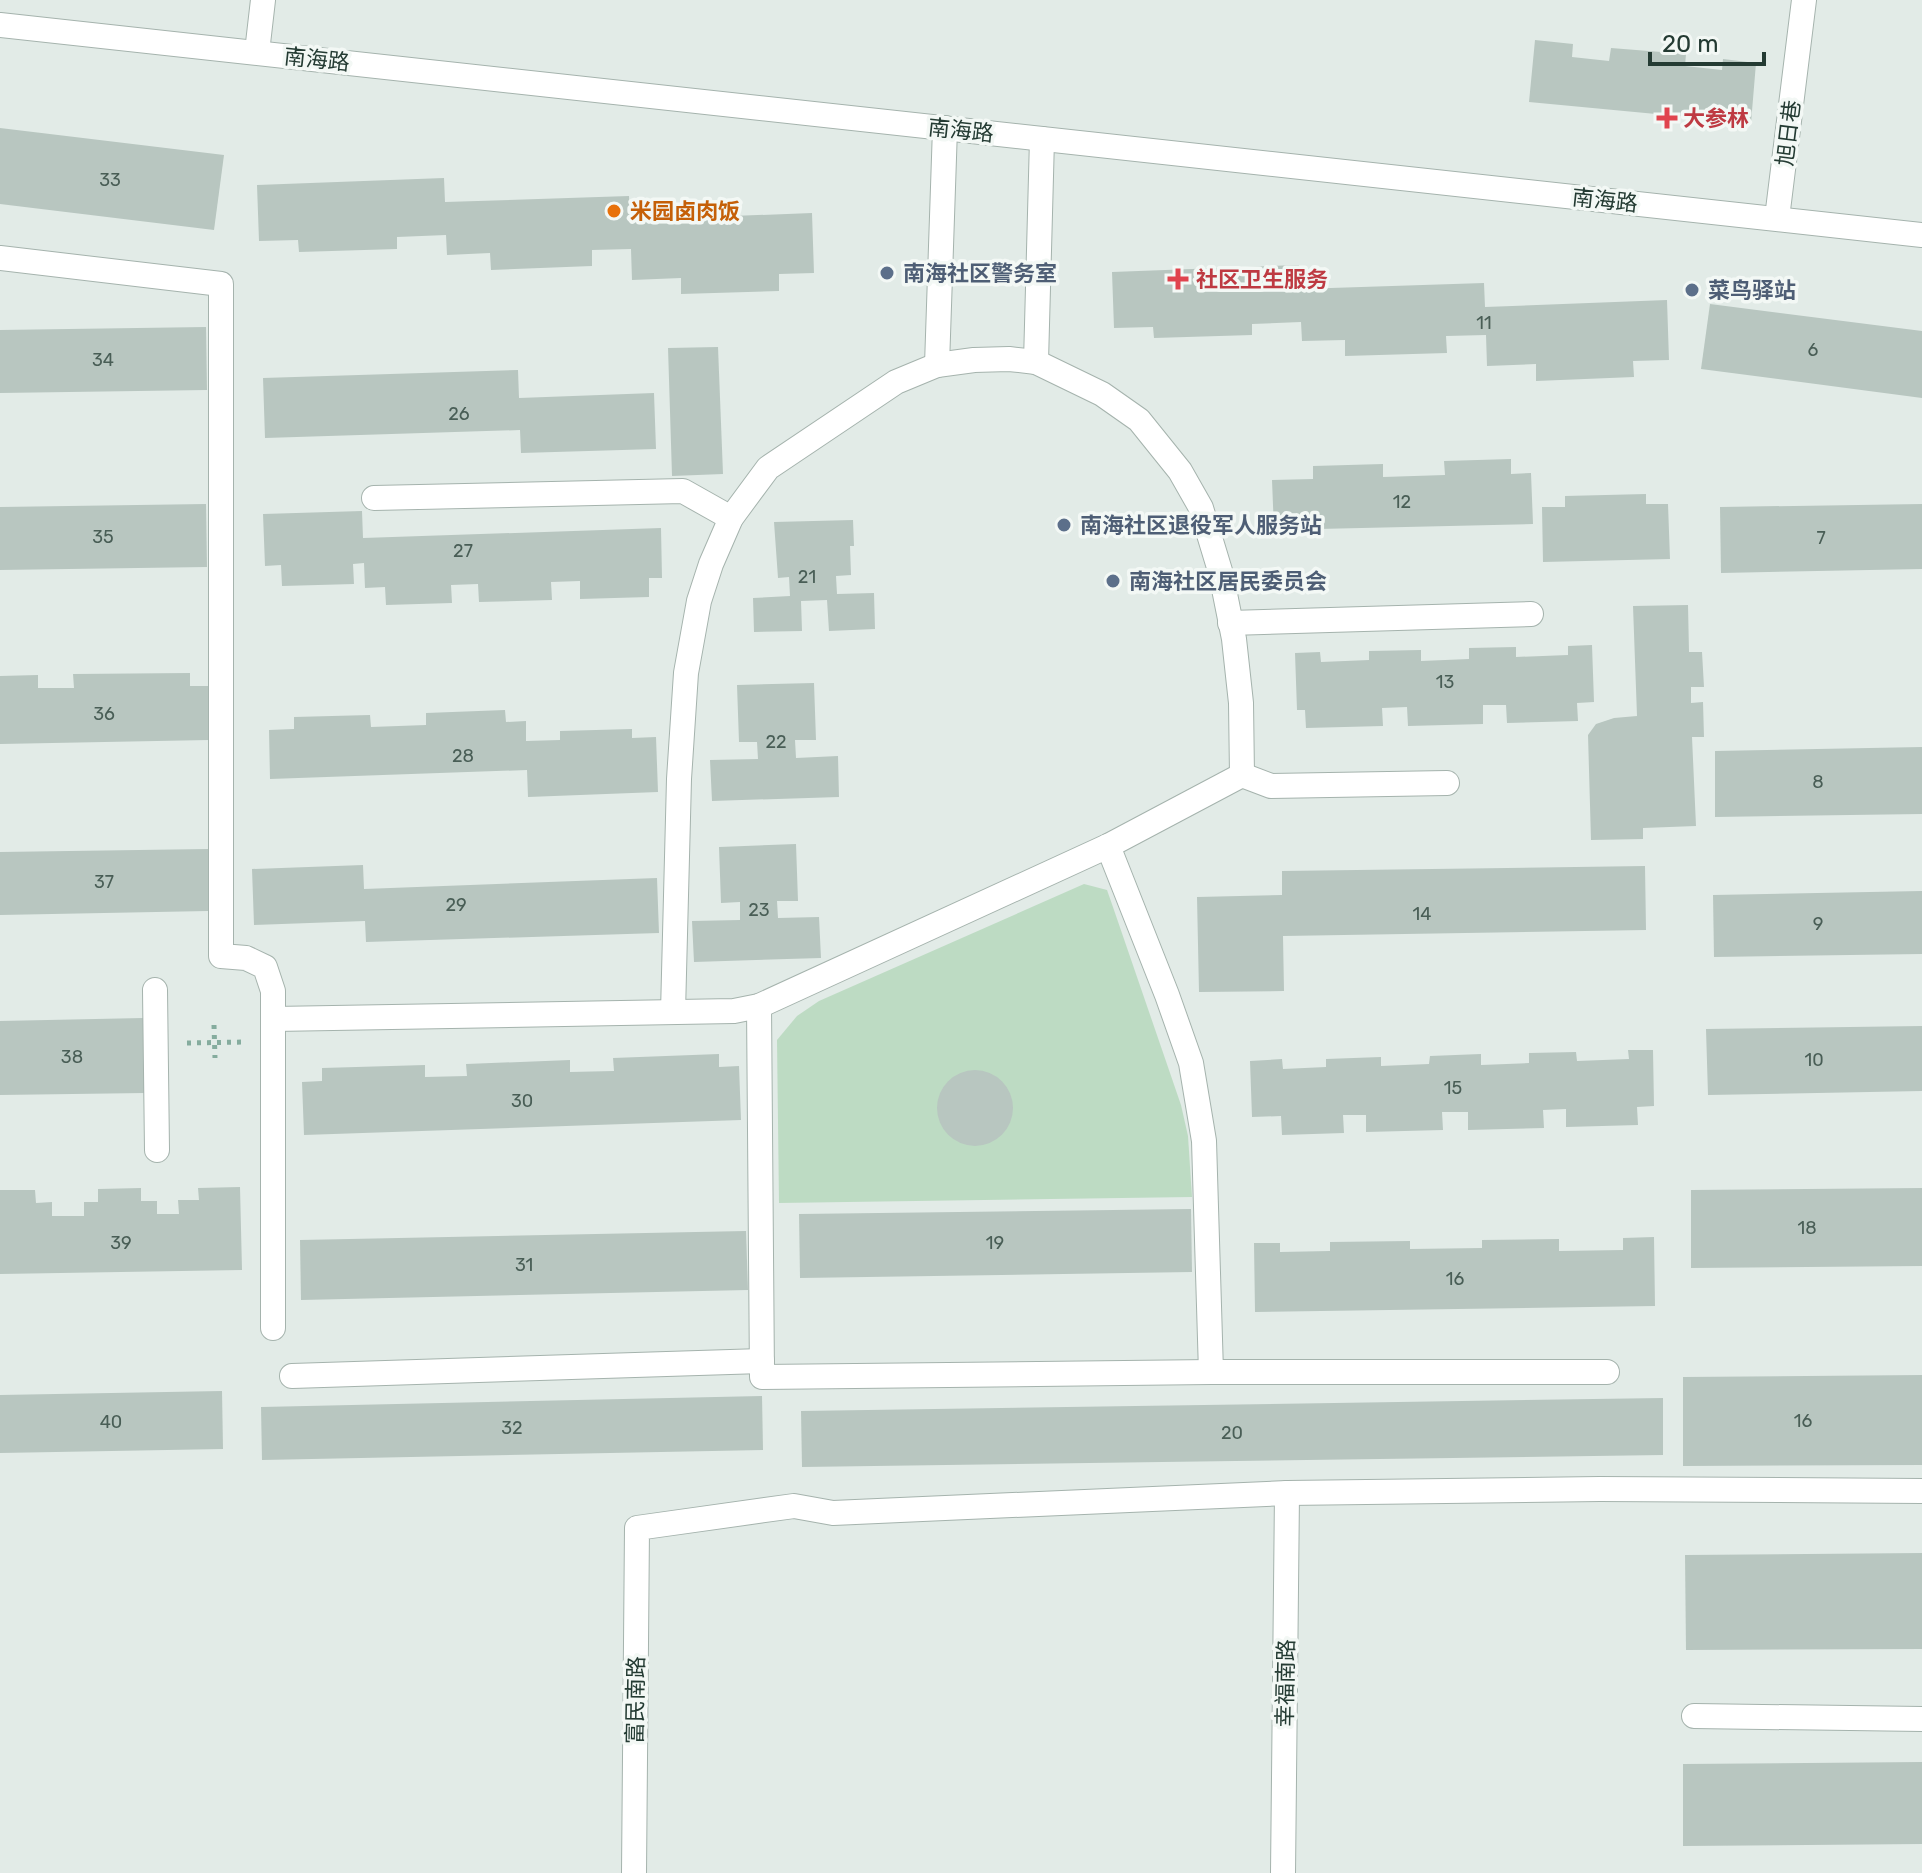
<svg xmlns="http://www.w3.org/2000/svg" width="1922" height="1873" font-family="Rubik,'Noto Sans SC',sans-serif">
<rect width="100%" height="100%" fill="#e2ebe7"/>
<!-- green -->
<polygon fill="#bddbc3" points="1084,884 1107,890 1114,910 1181,1105 1188,1136 1192,1197 779,1203 777,1040 797,1016 819,1001"/>
<!-- building -->
<g fill="#b8c6c0">
<polygon points="1535,40 1573,44 1572,57 1609,61 1611,48 1686,54 1685,66 1722,70 1723,59 1756,63 1751,123 1529,102"/>
<polygon points="0,128 224,155 214,230 0,204"/>
<polygon points="444,178 445,202 629,196 630,220 812,213 814,273 779,274 779,291 681,294 681,278 632,280 631,249 592,250 592,266 491,270 490,253 447,255 446,235 397,237 397,249 299,252 298,240 259,241 257,185"/>
<polygon points="1299,265 1300,289 1484,283 1485,307 1667,300 1669,360 1633,361 1634,377 1536,381 1536,364 1487,366 1486,335 1446,336 1447,353 1345,356 1345,340 1302,341 1301,322 1252,324 1252,335 1154,338 1153,327 1114,328 1112,272"/>
<polygon points="1710,304 1922,331 1922,398 1701,369"/>
<polygon points="206,327 207,390 0,393 0,330"/>
<polygon points="718,347 723,474 672,476 668,348"/>
<polygon points="518,370 519,398 654,393 656,449 521,453 520,430 265,438 263,378"/>
<polygon points="1511,459 1511,474 1531,473 1533,524 1274,530 1272,480 1313,479 1313,466 1383,464 1383,477 1445,475 1444,461"/>
<polygon points="1646,494 1646,504 1668,504 1670,559 1543,562 1542,507 1565,507 1565,496"/>
<polygon points="206,504 207,567 0,570 0,507"/>
<polygon points="1922,504 1922,569 1721,573 1720,507"/>
<polygon points="362,511 363,538 661,528 662,578 649,578 649,597 580,599 580,581 551,582 552,600 479,602 478,584 451,585 452,603 386,605 385,587 365,588 364,563 353,564 354,584 282,586 281,565 265,566 263,514"/>
<polygon points="853,520 854,546 850,546 851,575 836,576 837,594 874,593 875,629 829,631 827,600 801,601 802,631 754,632 753,598 790,596 789,577 778,578 774,522"/>
<polygon points="1688,605 1689,652 1702,652 1704,687 1691,687 1691,703 1703,702 1704,737 1692,737 1696,826 1643,828 1643,839 1591,840 1588,735 1596,724 1614,718 1637,716 1633,606"/>
<polygon points="1592,645 1594,702 1577,703 1578,721 1507,723 1506,705 1483,705 1483,724 1408,726 1407,707 1382,708 1383,726 1306,728 1305,710 1297,710 1295,653 1320,652 1321,662 1369,660 1369,651 1421,650 1421,661 1469,659 1469,648 1516,647 1516,657 1568,655 1568,646"/>
<polygon points="190,673 190,686 208,686 209,740 0,744 0,676 38,675 38,688 74,688 73,674"/>
<polygon points="814,683 816,740 795,740 796,758 838,756 839,797 712,801 710,760 758,759 757,742 739,742 737,685"/>
<polygon points="505,710 506,722 526,721 526,741 560,740 560,731 632,729 632,738 656,737 658,792 528,797 527,770 270,779 269,730 294,729 294,717 370,715 371,727 426,725 426,713"/>
<polygon points="1922,747 1922,814 1715,817 1715,751"/>
<polygon points="796,844 798,901 777,901 778,918 819,917 821,958 694,962 692,921 740,920 740,902 721,903 719,847"/>
<polygon points="208,849 208,911 0,915 0,852"/>
<polygon points="363,865 364,889 657,878 659,933 366,942 365,921 254,925 252,869"/>
<polygon points="1645,866 1646,930 1283,936 1284,991 1199,992 1197,897 1282,895 1282,871"/>
<polygon points="1922,891 1922,954 1714,957 1713,895"/>
<polygon points="143,1018 145,1093 0,1095 0,1021"/>
<polygon points="1922,1026 1922,1091 1708,1095 1706,1029"/>
<polygon points="1628,1050 1653,1050 1654,1106 1637,1107 1638,1125 1566,1127 1566,1109 1543,1110 1544,1128 1468,1130 1468,1112 1442,1112 1443,1130 1366,1132 1366,1115 1343,1115 1344,1133 1282,1135 1281,1116 1252,1117 1250,1061 1282,1059 1283,1069 1326,1067 1326,1059 1381,1057 1381,1066 1429,1064 1430,1056 1481,1054 1481,1065 1529,1063 1529,1053 1576,1052 1577,1061 1629,1059"/>
<polygon points="719,1054 719,1067 739,1066 741,1120 304,1135 302,1082 322,1081 322,1068 425,1065 425,1077 467,1076 466,1064 570,1060 570,1072 614,1071 613,1058"/>
<circle cx="975" cy="1108" r="38"/>
<polygon points="240,1187 242,1270 0,1274 0,1190 35,1190 36,1203 52,1202 52,1216 84,1216 84,1202 98,1202 98,1189 141,1188 141,1201 157,1201 157,1214 179,1214 178,1200 199,1200 198,1188"/>
<polygon points="1922,1188 1922,1266 1691,1268 1691,1190"/>
<polygon points="1191,1209 1192,1272 800,1278 799,1214"/>
<polygon points="746,1231 748,1290 301,1300 300,1240"/>
<polygon points="1654,1237 1655,1306 1255,1312 1254,1243 1280,1243 1280,1252 1330,1251 1330,1242 1410,1241 1410,1249 1482,1248 1482,1240 1559,1239 1559,1251 1623,1250 1623,1238"/>
<polygon points="1922,1375 1922,1465 1683,1466 1683,1377"/>
<polygon points="222,1391 223,1449 0,1453 0,1395"/>
<polygon points="762,1396 763,1450 262,1460 261,1407"/>
<polygon points="1663,1398 1663,1455 802,1467 801,1411"/>
<polygon points="1922,1553 1922,1649 1686,1650 1685,1555"/>
<polygon points="1922,1762 1922,1844 1683,1846 1683,1764"/>
</g>
<g fill="none" stroke-linecap="round" stroke-linejoin="round">
<defs>
<g id="minor">
<polyline points="0,25 1922,235"/>
<polyline points="257,52 263,0"/>
<polyline points="1777,218 1804,0"/>
<polyline points="0,258 221,284 221,956 246,958 265,967 273,991 273,1328"/>
<polyline points="1036,362 1042,139"/>
<polyline points="937,365 945,128"/>
<polyline points="374,498 683,491 731,518"/>
<polyline points="1230,623 1531,614"/>
<polyline points="1108,846 1167,995 1191,1063 1204,1141 1211,1372"/>
<polyline points="155,990 157,1150"/>
<polyline points="759,1006 762,1377 1211,1372 1607,1372"/>
<polyline points="673,1012 679,779 686,673 699,601 711,564 731,518 768,468 896,382 937,365 974,360 1009,359 1036,362 1102,394 1139,420 1180,471 1201,508 1221,574 1234,639 1241,703 1242,775"/>
<polyline points="274,1019 734,1011 759,1006 1108,846 1242,775 1271,786 1447,783"/>
<polyline points="292,1376 762,1361"/>
<polyline points="1694,1716 1922,1719"/>
<polyline points="634,1873 637,1528 794,1506 833,1513 1287,1493 1600,1489 1922,1491"/>
<polyline points="1283,1873 1287,1493"/>
</g>
</defs>
<!-- minor casing -->
<use href="#minor" stroke="#a5b3ad" stroke-width="26"/>
<!-- path -->
<g stroke="#85ac9e" stroke-width="5" stroke-dasharray="4 6" stroke-linecap="butt">
<polyline points="214,1025 215,1058"/>
<polyline points="187,1043 245,1042"/>
</g>
<!-- minor -->
<use href="#minor" stroke="#fff" stroke-width="24"/>
</g>
<!-- markers -->
<g fill="#e0444e" stroke="#f3f8f5" stroke-width="3">
<path d="M1663 106h8v8h8v8h-8v8h-8v-8h-8v-8h8z"/>
<path d="M1174 267h8v8h8v8h-8v8h-8v-8h-8v-8h8z"/>
</g>
<circle fill="#e8710a" stroke="#f3f8f5" stroke-width="3" cx="614" cy="211" r="8"/>
<g fill="#5c6f8a" stroke="#f3f8f5" stroke-width="3">
<circle cx="887" cy="273" r="8"/>
<circle cx="1692" cy="290" r="8"/>
<circle cx="1064" cy="525" r="8"/>
<circle cx="1113" cy="581" r="8"/>
</g>
<g text-anchor="middle" stroke-width="7" stroke-linejoin="round" paint-order="stroke">
<!-- number labels -->
<g font-size="18" fill="#495e56">
<text x="110" y="186">33</text>
<text x="1484" y="329">11</text>
<text x="1813" y="356">6</text>
<text x="103" y="366">34</text>
<text x="459" y="420">26</text>
<text x="1402" y="508">12</text>
<text x="103" y="543">35</text>
<text x="1821" y="544">7</text>
<text x="463" y="557">27</text>
<text x="807" y="583">21</text>
<text x="1445" y="688">13</text>
<text x="104" y="720">36</text>
<text x="776" y="748">22</text>
<text x="463" y="762">28</text>
<text x="1818" y="788">8</text>
<text x="104" y="888">37</text>
<text x="456" y="911">29</text>
<text x="759" y="916">23</text>
<text x="1422" y="920">14</text>
<text x="1818" y="930">9</text>
<text x="72" y="1063">38</text>
<text x="1814" y="1066">10</text>
<text x="1453" y="1094">15</text>
<text x="522" y="1107">30</text>
<text x="1807" y="1234">18</text>
<text x="121" y="1249">39</text>
<text x="995" y="1249">19</text>
<text x="524" y="1271">31</text>
<text x="1455" y="1285">16</text>
<text x="1803" y="1427">16</text>
<text x="111" y="1428">40</text>
<text x="512" y="1434">32</text>
<text x="1232" y="1439">20</text>
</g>
<!-- street labels -->
<g font-size="22" fill="#243b33" stroke="#f3f8f5">
<text transform="translate(317 59) rotate(6)" y="8">南海路</text>
<text transform="translate(961 130) rotate(6)" y="8">南海路</text>
<text transform="translate(1788 133) rotate(-83)" y="8">旭日巷</text>
<text transform="translate(1605 200) rotate(6)" y="8">南海路</text>
<text transform="translate(1285 1683) rotate(-89)" y="8">幸福南路</text>
<text transform="translate(635 1700) rotate(-89)" y="8">富民南路</text>
</g>
<!-- health labels -->
<g font-size="22" font-weight="bold" fill="#be3a42" stroke="#f3f8f5" text-anchor="start">
<text x="1683" y="126">大参林</text>
<text x="1196" y="287">社区卫生服务</text>
</g>
<!-- food labels -->
<g font-size="22" font-weight="bold" fill="#c56008" stroke="#f3f8f5" text-anchor="start">
<text x="630" y="219">米园卤肉饭</text>
</g>
<!-- service labels -->
<g font-size="22" font-weight="bold" fill="#4e5e75" stroke="#f3f8f5" text-anchor="start">
<text x="903" y="281">南海社区警务室</text>
<text x="1708" y="298">菜鸟驿站</text>
<text x="1080" y="533">南海社区退役军人服务站</text>
<text x="1129" y="589">南海社区居民委员会</text>
</g>
</g>
<!-- scale -->
<path d="M1650 52v12h114v-12" fill="none" stroke="#243b33" stroke-width="4"/>
<text x="1662" y="52" font-size="24" fill="#243b33" stroke="#f3f8f5" stroke-width="6" paint-order="stroke">20 m</text>
</svg>
